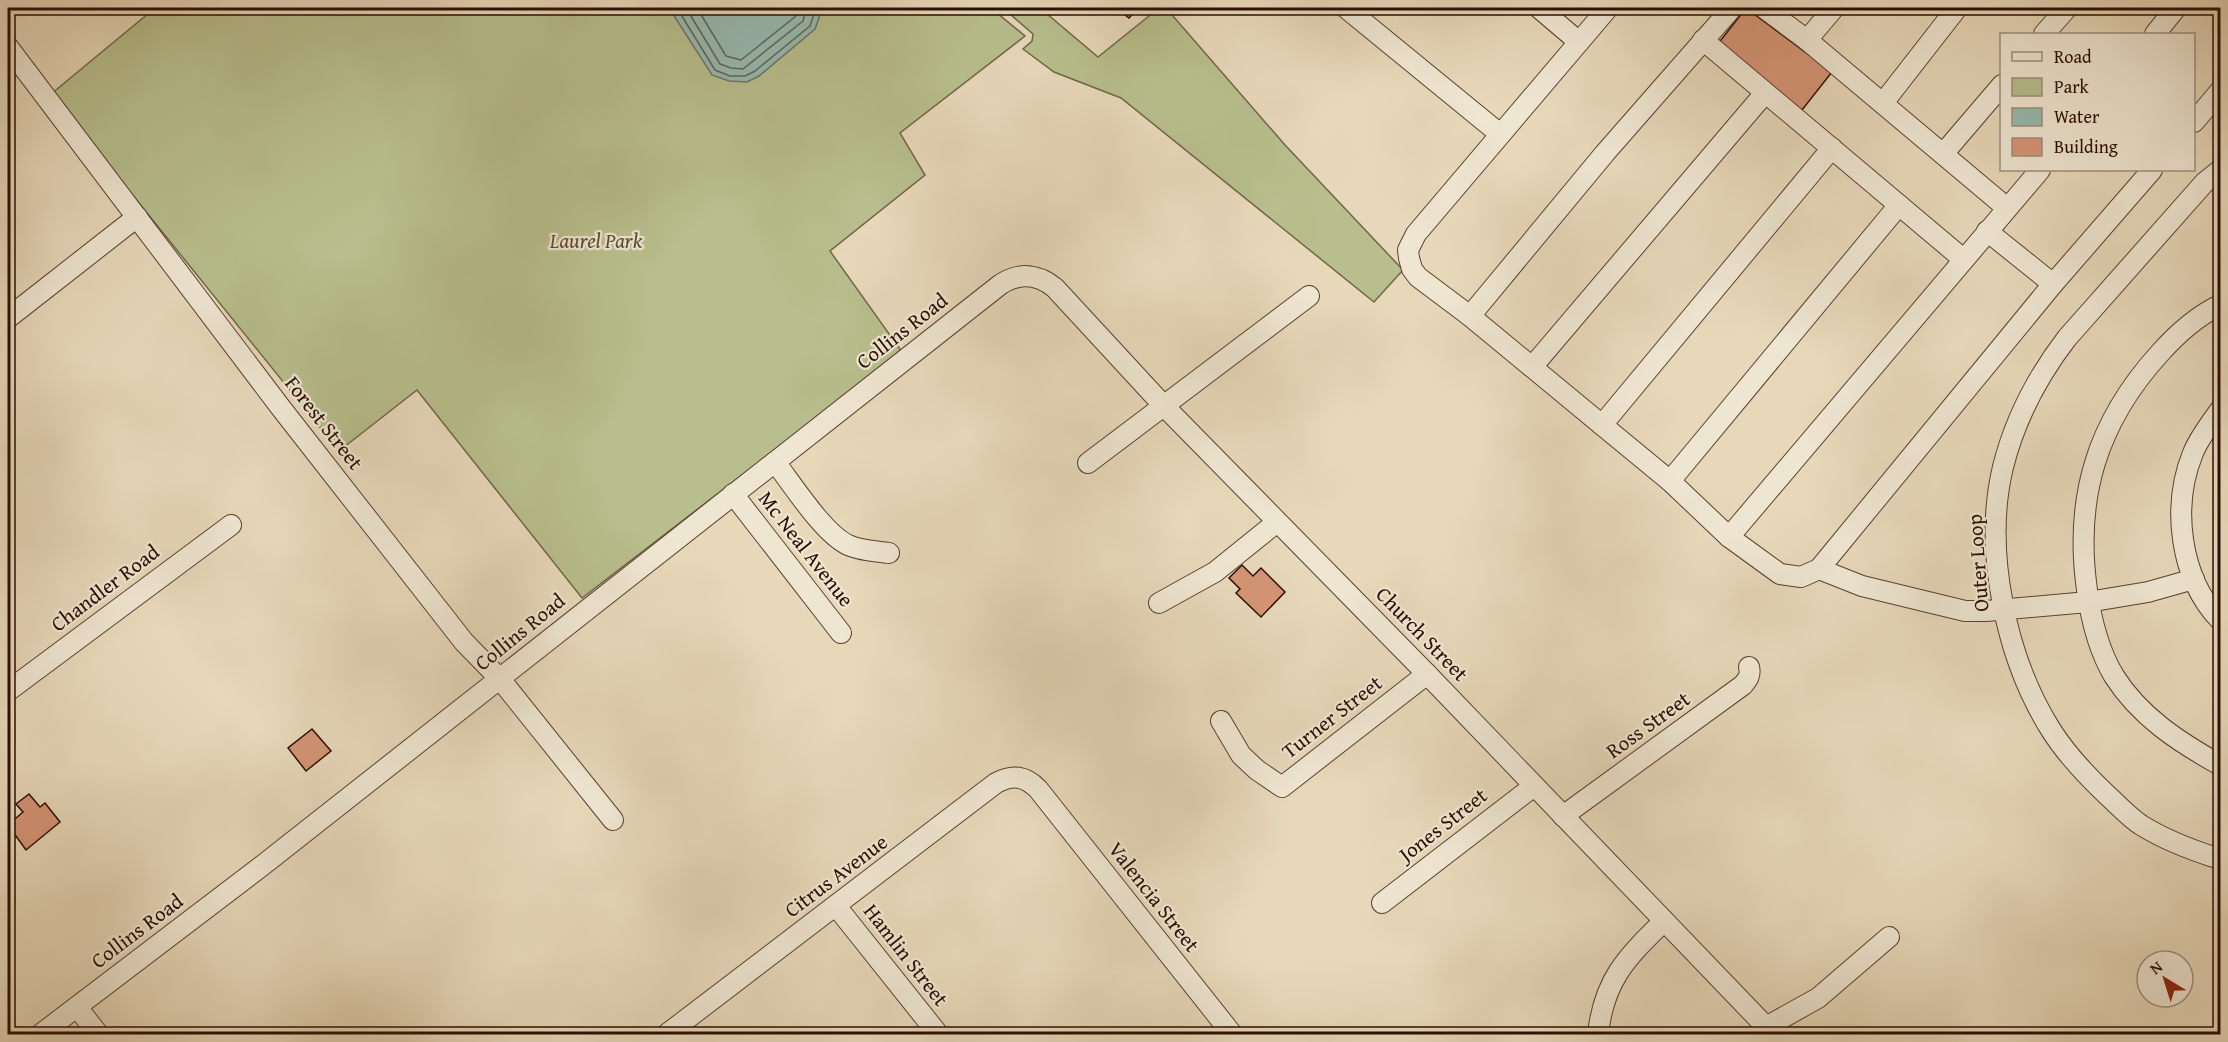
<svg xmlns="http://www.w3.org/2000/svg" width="2228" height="1042" font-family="'Gentium Book Plus',serif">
<rect width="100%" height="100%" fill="#e7d8ba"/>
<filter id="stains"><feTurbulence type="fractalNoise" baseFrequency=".00333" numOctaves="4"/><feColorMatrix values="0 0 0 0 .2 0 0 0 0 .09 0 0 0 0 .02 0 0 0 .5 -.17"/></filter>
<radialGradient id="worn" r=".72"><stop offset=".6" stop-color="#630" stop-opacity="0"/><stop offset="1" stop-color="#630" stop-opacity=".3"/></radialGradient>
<!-- green -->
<g fill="#b8be8d" stroke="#716648" stroke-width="1.5">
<polygon points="155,8 991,8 1025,36 900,133 925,175 830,251 902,352 582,598 417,390 339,451 51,94"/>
<polygon points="1003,8 1040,8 1098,57 1159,8 1166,8 1285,145 1403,270 1374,302 1121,98 1054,72 1023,49 1032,41 1033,34"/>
</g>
<!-- water -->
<polygon fill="#97bab0" stroke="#6b756a" stroke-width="1.5" points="669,8 820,8 819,18 815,29 759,76 747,82 729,81 712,75"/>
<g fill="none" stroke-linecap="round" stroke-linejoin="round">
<!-- shore -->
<g stroke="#606459" stroke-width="1.5">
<polyline points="677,8 715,70 730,76 745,76 755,71 810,26 813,17 814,8"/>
<polyline points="686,8 720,64 731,68 743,69 803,21 806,8"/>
<polyline points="697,8 726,56 741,60 796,16 797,8"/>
</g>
</g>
<!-- building -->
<g fill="#d59576" stroke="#2a0d02" stroke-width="1.5">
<polygon points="1116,8 1138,8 1129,18"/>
<polygon points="1746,8 1832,72 1802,110 1717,45"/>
<polygon points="1242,565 1253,576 1261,568 1285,592 1261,617 1236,593 1240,589 1229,578"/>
<polygon points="312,729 331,751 306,771 288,748"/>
<polygon points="29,794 40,807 45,803 60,822 26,850 8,825 23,812 16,804"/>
</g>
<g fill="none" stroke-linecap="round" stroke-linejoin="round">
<defs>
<g id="street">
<polyline points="1346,8 1500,134"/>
<polyline points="1539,8 1579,42"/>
<polyline points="1608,8 1416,234 1408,250 1409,258 1412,269 1418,277 1470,316 1602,425 1670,481 1729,537 1780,574 1801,577 1819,569 2053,284 2152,170"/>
<polyline points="1764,8 1807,40 2007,208"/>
<polyline points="2044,34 2067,8"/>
<polyline points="2155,34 2176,8"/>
<polyline points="1703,40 1963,259"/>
<polyline points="1807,40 1834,8"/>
<polyline points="8,47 281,408 464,642 500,679 613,820"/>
<polyline points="1883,103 1957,8"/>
<polyline points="2194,122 2220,91"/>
<polyline points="1943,154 2002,85"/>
<path d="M2220,170L2205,182L2067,338C2037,377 2015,419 2003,467C1983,550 2006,659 2051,730C2066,754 2086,775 2107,795C2118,805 2129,817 2141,825C2165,840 2194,851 2220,859"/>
<polyline points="1987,231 2053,284"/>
<path d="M2220,305C2197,316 2177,334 2160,353C2097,422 2074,498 2087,590C2091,619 2099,651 2114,676C2140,717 2179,742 2220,765"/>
<polyline points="1470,316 1605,153 1732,8"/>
<polyline points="8,318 137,217"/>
<polyline points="1532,367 1765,93"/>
<path d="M2220,410C2210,424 2199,438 2193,453C2171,507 2180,578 2220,620"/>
<polyline points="1602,425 1832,148"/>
<path d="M775,462C793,485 823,533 848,545C861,551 876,551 889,553"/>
<polyline points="1088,463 1309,296"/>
<polyline points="1670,481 1899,205"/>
<polyline points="733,494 841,633"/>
<polyline points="1729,537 2040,170"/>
<polyline points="1819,569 1862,586 1965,611 1986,611 2088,602 2148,592 2194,579"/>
<polyline points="1159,603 1215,572 1277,522"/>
<polyline points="8,691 231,525"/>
<polyline points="1221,721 1241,755 1257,770 1282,787 1427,674"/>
<path d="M1563,816L1743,685C1748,679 1751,675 1749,667"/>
<polyline points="1382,903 1534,786"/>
<polyline points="836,906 938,1034"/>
<polyline points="77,1007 98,1034"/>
<polyline points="1766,1027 1818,998 1889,937"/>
<path d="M41,1034L263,865L1001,284C1020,272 1038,274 1055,288L1163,405L1427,674L1773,1034"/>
<path d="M667,1034L996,783C1013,774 1025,776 1038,789L1232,1034"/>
<path d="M1598,1034C1604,980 1626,958 1664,921"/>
</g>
</defs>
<!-- street casing -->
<use href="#street" stroke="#594030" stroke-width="22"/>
<!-- street -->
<use href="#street" stroke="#efe6d2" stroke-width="20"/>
</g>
<g text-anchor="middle" stroke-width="4.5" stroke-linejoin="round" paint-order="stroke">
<!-- park labels -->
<g font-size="21" font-style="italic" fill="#5c4b33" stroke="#efe6d2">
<text x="596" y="248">Laurel Park</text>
</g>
<!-- street labels -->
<g font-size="21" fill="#2a0d02" stroke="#efe6d2">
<text transform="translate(902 331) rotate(-38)" y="7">Collins Road</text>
<text transform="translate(324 423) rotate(52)" y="7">Forest Street</text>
<text transform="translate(806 549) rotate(52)" y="7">Mc Neal Avenue</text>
<text transform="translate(1978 563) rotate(-94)" y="7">Outer Loop</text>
<text transform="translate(105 588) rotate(-37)" y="7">Chandler Road</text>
<text transform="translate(520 632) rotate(-39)" y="7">Collins Road</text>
<text transform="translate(1422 634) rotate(46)" y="7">Church Street</text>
<text transform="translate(1332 717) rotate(-38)" y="7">Turner Street</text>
<text transform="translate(1648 725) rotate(-36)" y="7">Ross Street</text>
<text transform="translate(1443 825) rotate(-38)" y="7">Jones Street</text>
<text transform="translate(836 876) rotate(-37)" y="7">Citrus Avenue</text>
<text transform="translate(1154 897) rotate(52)" y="7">Valencia Street</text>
<text transform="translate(137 931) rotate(-37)" y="7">Collins Road</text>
<text transform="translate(906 955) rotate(52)" y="7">Hamlin Street</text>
</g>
</g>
<!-- margin -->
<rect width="2228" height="1042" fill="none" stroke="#e7d8ba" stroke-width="30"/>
<rect x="9" y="9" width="2210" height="1024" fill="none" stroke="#2a0d02" stroke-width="3"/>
<rect x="15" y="15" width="2198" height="1012" fill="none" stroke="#2a0d02" stroke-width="1.5"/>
<!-- legend -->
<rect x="2000" y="33" width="195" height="138" fill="#efe6d2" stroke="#a08f7f" stroke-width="1.5"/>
<rect x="2012" y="52" width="30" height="9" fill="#efe6d2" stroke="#a08f7f" stroke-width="1.5"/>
<text x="2054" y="63" font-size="18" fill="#2a0d02">Road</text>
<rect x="2012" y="78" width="30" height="18" fill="#b8be8d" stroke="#a08f7f" stroke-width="1.5"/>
<text x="2054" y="93" font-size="18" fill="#2a0d02">Park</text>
<rect x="2012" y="108" width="30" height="18" fill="#97bab0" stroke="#a08f7f" stroke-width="1.5"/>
<text x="2054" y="123" font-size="18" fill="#2a0d02">Water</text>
<rect x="2012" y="138" width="30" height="18" fill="#d59576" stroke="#a08f7f" stroke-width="1.5"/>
<text x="2054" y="153" font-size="18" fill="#2a0d02">Building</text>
<!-- north arrow -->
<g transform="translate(2165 979) rotate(322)"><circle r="28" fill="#efe6d2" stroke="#a08f7f" stroke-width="1.5"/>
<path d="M0-4.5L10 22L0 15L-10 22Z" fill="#8f2418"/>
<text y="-9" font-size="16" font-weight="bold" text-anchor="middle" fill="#2a0d02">N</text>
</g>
<rect width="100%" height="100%" filter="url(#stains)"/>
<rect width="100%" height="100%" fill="url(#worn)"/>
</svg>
